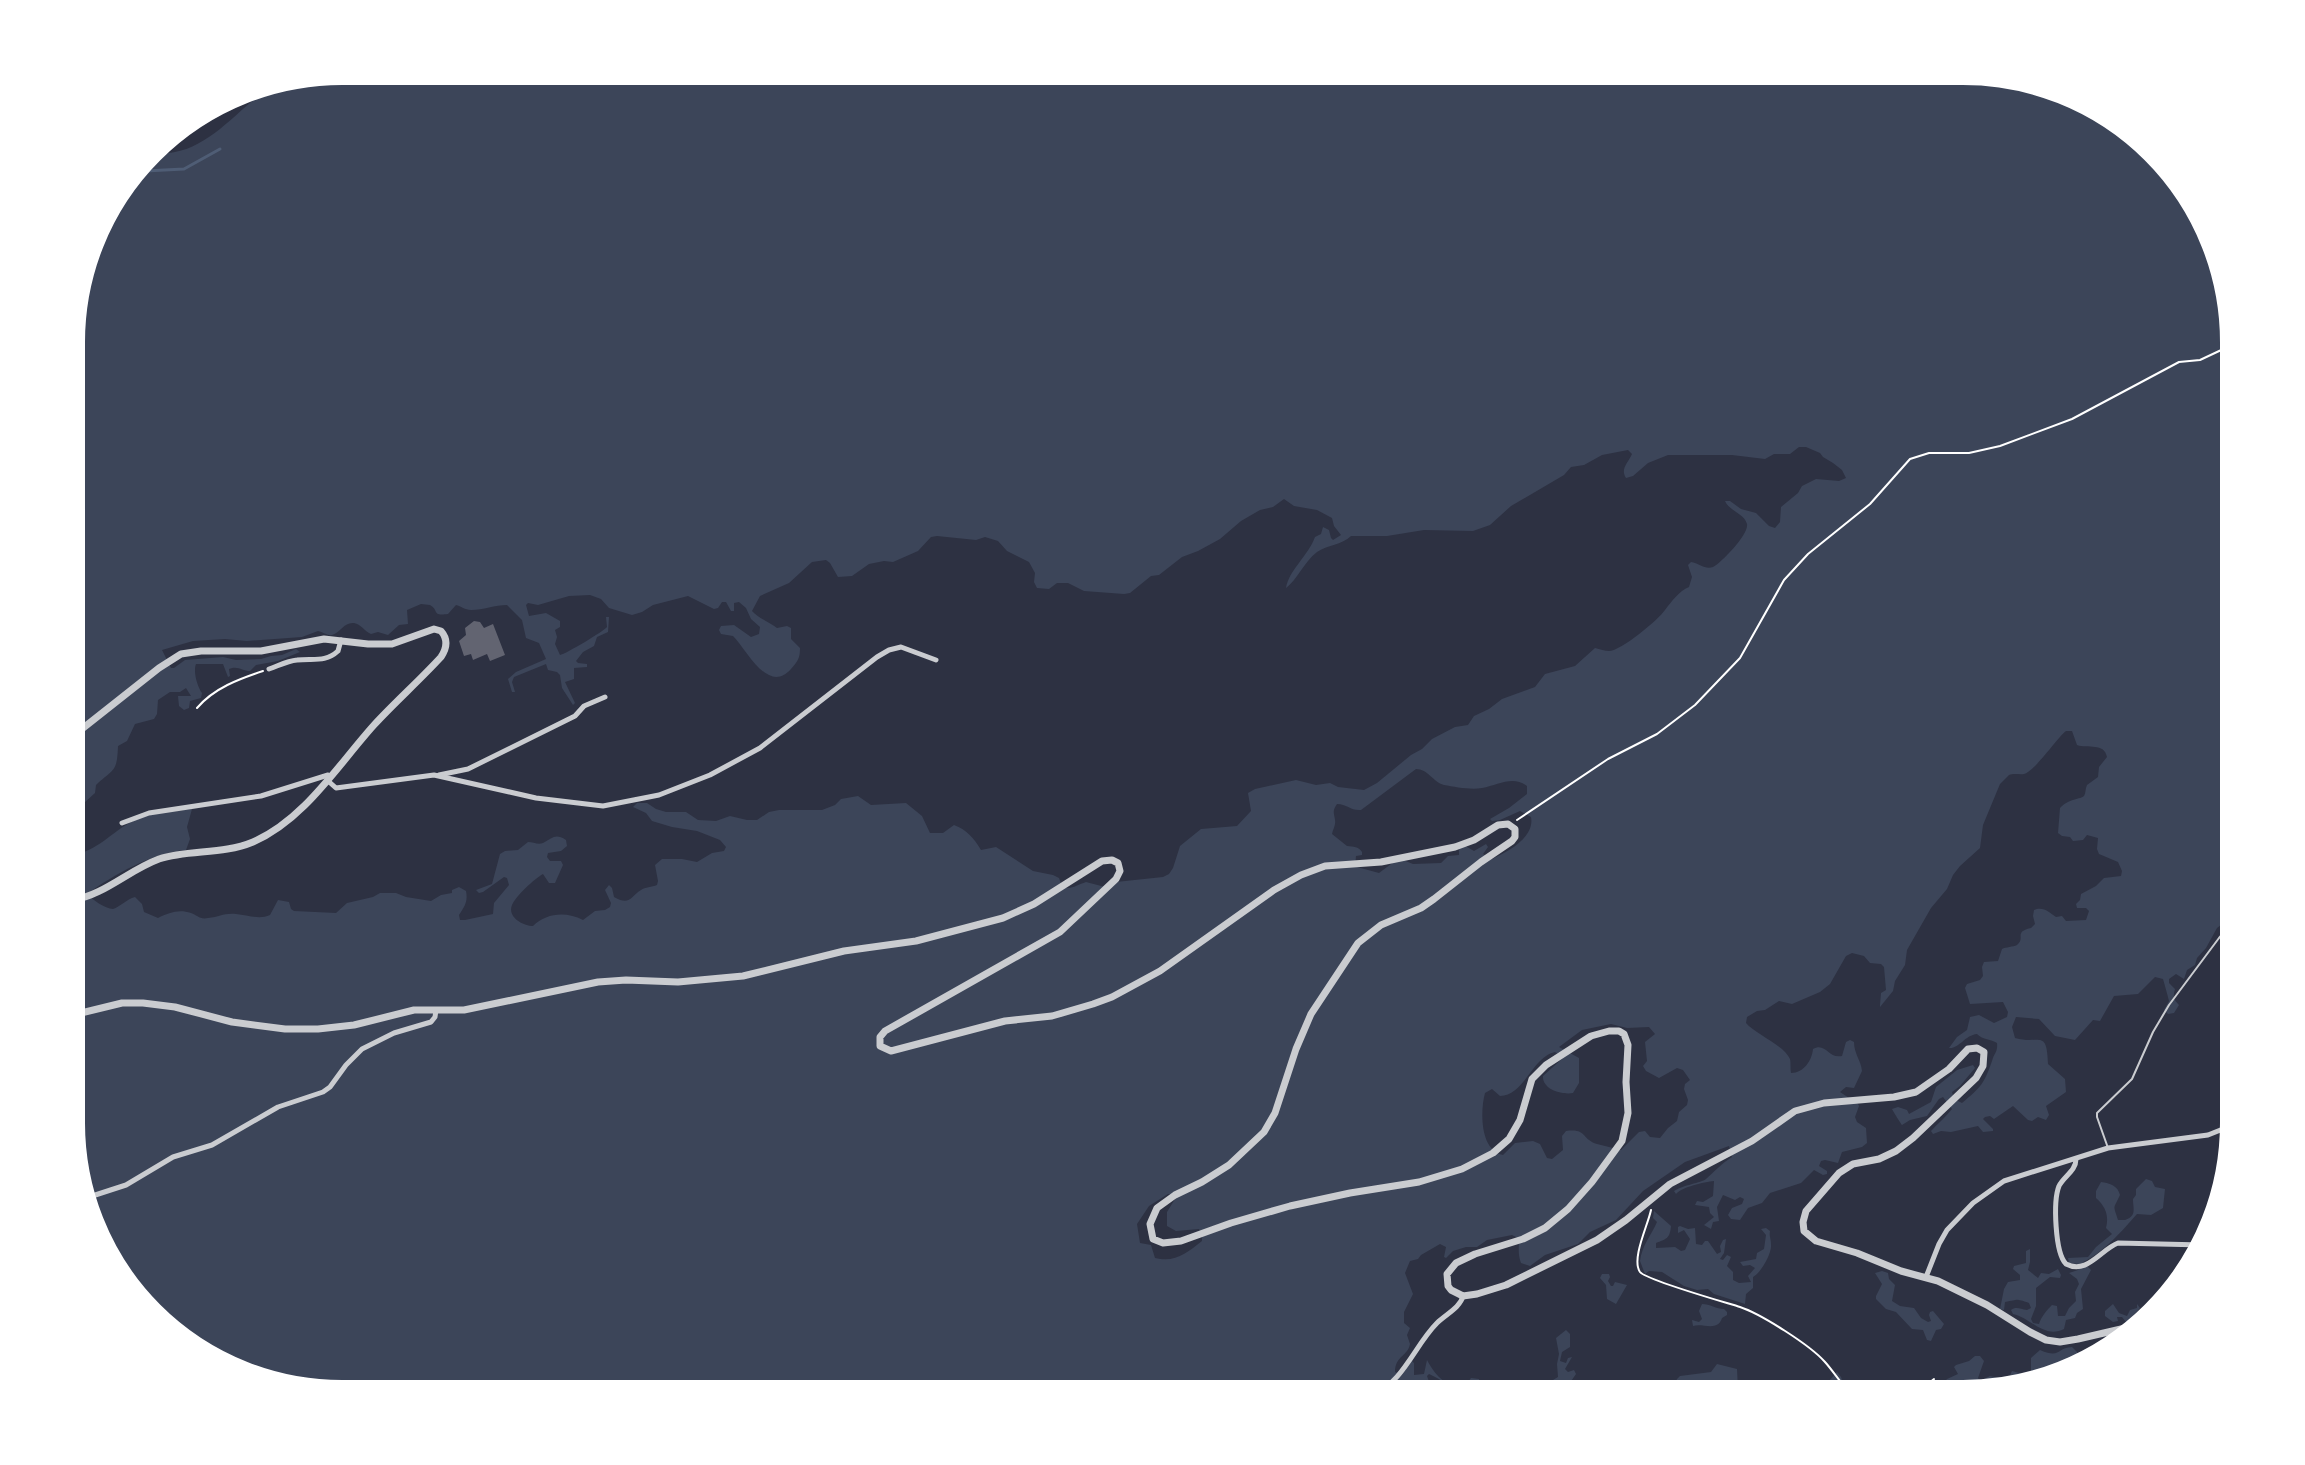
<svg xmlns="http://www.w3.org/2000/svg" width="2305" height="1465" font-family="Inter,sans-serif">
<rect width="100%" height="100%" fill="#2d3142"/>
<!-- green -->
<g fill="#3c4559" fill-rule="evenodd">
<path d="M345,71H1964L2034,80L2114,116L2198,206L2234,324V915L2217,928L2206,948L2197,958L2195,965L2187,970L2184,979L2176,974L2169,979V983L2175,989C2173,997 2173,999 2179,1005L2174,1013L2168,1014L2164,1010L2169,1001C2167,993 2165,986 2163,979L2155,977L2138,994L2114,996L2100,1021L2093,1020L2075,1040L2055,1036L2039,1019L2016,1017L2012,1027L2015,1038C2039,1045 2047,1028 2048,1064L2065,1079L2066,1092L2046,1106L2049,1115L2046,1120L2038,1117L2032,1121L2028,1120L2013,1106L1994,1119L1990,1116L1985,1117L1983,1119L1993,1129V1131L1983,1132L1978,1126L1951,1132L1941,1131L1933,1134L1931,1131C1937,1124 1946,1117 1952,1109L1943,1097L1939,1099L1927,1116L1910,1120L1902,1125C1901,1124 1893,1111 1892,1109L1898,1107L1907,1110L1909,1114L1931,1102L1936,1087L1957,1070L1973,1065L1975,1068L1960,1086L1952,1092L1954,1099L1962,1103C1981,1087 1984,1084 1992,1061C1994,1053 1998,1052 1997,1043C1991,1039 1983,1040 1977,1034C1965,1035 1959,1049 1949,1048L1957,1037L1967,1030L1970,1017L1979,1015L1994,1023L2007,1017L2008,1012L2003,1002L1970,1004L1965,988L1967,984L1980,980L1983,976L1982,967L1984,962L1998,961L2002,949C2006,947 2013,947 2017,945C2026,938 2013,932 2031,928L2035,924L2033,916L2034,910C2043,906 2049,912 2056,917L2062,916L2066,921L2086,920L2089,911L2086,908H2077L2076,904L2080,900L2081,894L2096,886L2104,878L2121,876L2122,871L2118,862L2099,854L2097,849L2098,838L2087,835L2083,840L2073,841L2070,837L2062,836L2058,833L2060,808C2068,799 2081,799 2084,796C2086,793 2085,789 2087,785L2098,777L2099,767L2107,757C2104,742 2088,749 2077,745L2072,731H2066C2057,738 2035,771 2024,774C2020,775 2014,773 2009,775L2000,784L1983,825L1980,848L1960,866L1953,875L1947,889L1931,908L1907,950L1905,965L1895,981L1893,991L1880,1007V1005L1881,993L1886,990L1884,967L1881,964L1870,963L1864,956L1852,953L1846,956L1830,984L1820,992L1792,1004L1779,1001L1765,1010L1757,1011L1747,1017L1746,1023C1755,1034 1784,1045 1790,1059C1791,1063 1790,1068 1791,1073C1804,1073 1812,1060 1813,1049C1826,1042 1828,1059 1842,1056L1846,1042L1850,1040L1854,1042C1854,1054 1861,1060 1862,1071L1854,1088L1846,1087L1840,1092L1858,1104L1859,1106L1855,1117L1857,1122L1866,1128L1867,1143L1862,1147L1842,1152L1838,1163L1825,1160L1821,1161L1819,1166L1827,1171V1174L1823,1175L1814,1170L1801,1183L1770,1193L1762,1203L1748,1208L1740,1220L1731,1219L1728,1215L1732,1208L1742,1204L1744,1199L1740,1197L1735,1200L1723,1195L1717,1207L1719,1221L1713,1222L1711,1229L1704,1225L1714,1217L1710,1213L1709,1207L1695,1205L1697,1201L1703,1202L1713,1196L1714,1181C1704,1182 1682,1187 1676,1194L1674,1191C1683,1185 1701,1183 1706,1179C1714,1172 1722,1163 1732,1157L1729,1146L1685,1162L1643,1191L1616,1220L1590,1232L1578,1244L1545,1255L1530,1266L1521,1263C1517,1252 1520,1247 1518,1238L1512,1235L1487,1240L1477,1247H1466L1453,1251L1446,1258L1444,1257L1446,1247L1440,1244L1421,1255L1418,1259L1410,1261L1405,1273L1413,1294L1404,1312V1323L1410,1328L1407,1335L1410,1344C1408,1356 1395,1356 1395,1372L1402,1375L1411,1360L1414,1363V1375L1424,1374L1427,1360C1436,1376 1445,1388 1466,1385L1471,1378L1479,1379V1389C1463,1399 1444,1380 1429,1374L1427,1376L1431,1387L1426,1394H1423L1420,1385L1415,1384L1413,1394H699L686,1388L669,1389L660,1382L652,1381L637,1384L597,1386L587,1394H341L271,1385L191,1349L107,1259L73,1158V855C96,852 113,831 133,821C151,812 173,812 192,809L187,827L190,839L186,850C154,852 113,875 87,894C92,899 105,909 113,909C118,908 127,899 135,897L142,904L144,912L158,918C169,913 178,909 191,913C197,915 200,920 208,918C220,917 223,913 236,914C248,915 259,920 270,915L278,900L289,902L291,909L294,911L336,913L347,903L373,897L380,893H396L406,897L431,901L441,895L452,893V890L459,887L466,891C468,901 465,906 459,915L460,920H465L493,914L494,903L509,885L507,878L504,877L483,892L479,893L476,890L492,884L500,854L505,851L518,850L528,842C533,842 538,845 543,843C553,838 555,833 566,840L567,846L561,851L548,853L547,857L550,861H561L563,865L555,883H549L543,874C534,879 516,896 512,905C507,917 523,926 533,926C546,913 566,911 583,920L595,911L605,910L610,907L611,903L605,890L609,885L612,888L614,897C630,906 630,897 641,890C645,887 652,887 657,885L658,881L655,865L662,859H682L697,862L712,853L724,851L726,847L720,840L697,831L672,827L652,821L646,813L633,807L637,803H647L656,809L666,812H686L698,820L716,821L730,816L747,820H757L769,812L779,810H822L835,805L841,799L858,796L871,805L906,803L922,816L930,833H943L954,825C967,830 974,838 981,850L996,847L1033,871L1053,875L1059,878C1064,895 1074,886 1086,882L1105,887L1116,882L1163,877L1169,874L1173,868L1180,846L1201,829L1237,826L1251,811L1248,793L1255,789L1296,780L1316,785L1330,783L1338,787L1364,790L1377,783L1411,755L1422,749L1432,739L1455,727L1468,725L1474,716L1489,709L1502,699L1535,687L1545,674L1575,666L1595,648C1600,649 1605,651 1609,651C1621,651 1658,620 1665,610C1672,601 1679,591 1689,587L1692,577L1688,565L1691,562C1699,563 1705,570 1713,567C1722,562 1749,534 1747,524C1744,513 1729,511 1725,501H1730L1741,509L1756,513L1769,526L1775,528L1780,522L1781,507L1798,493L1802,486L1816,479L1839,481L1846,478L1842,470L1833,463L1823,457L1820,453L1806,447H1799L1790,454H1774L1765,459L1732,455H1668L1648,463L1633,476L1626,478C1620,469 1628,463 1632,454L1628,450L1602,455L1584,465L1571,467L1564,475L1511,506L1490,525L1473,531L1424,530L1387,536H1351C1342,545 1327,545 1317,552C1304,562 1297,580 1286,588C1289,570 1308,556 1315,537L1321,534L1323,527L1329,530L1331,538L1333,540L1341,535L1334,526L1332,518L1317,510L1294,506L1284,499L1273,507L1260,510L1241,521L1220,539L1198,551L1182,557L1159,575L1151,576L1130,593L1124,594L1084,591L1068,583H1057L1049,589L1037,588L1034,582L1035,573L1029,562L1007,551L998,541L985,537L976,540L937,536L931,537L918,551L893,562L884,561L869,564L852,576L838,577L830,563L826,560L812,562L789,583L760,596L752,611C758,618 769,622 777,628L787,626L791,628V639L800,648C800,658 798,661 791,669C768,695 747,650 733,636L721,634L719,630L721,626L734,625L751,637L759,634L760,627L751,619L746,608L739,602L734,603V611H731L726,602H722L718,608L714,609L688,596L653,605L642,612L632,615L609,608L601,599L590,595L569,596L538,605L528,603L526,605L529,616L546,613L560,621V627L555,630L557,637L555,644L560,655C566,654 604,631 607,627L606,617H609L608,632L597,637L594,646L583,652L576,661L578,663L587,664V667L574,668V679L565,682L575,703L573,705L562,688L560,675L557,672L548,670L546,664L514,677L512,682L515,692H512L508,679L516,672L546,659L539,643L526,638L522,620L507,605C495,605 483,610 471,610C465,610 461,606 456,605L448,614C431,616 440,611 430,605L421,604L407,610L408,624L399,625L388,635L378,632L371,634C364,631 361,624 354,623C344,622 341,632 332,635C328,636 323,632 318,631L302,637L247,641L225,639L193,641L162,650L171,668H174L185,660L223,657L236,660L261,659L271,656L282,655L296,649L300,652L278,661L256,665L250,671C242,671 238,665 229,669L230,676L228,677L223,664H196C193,671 197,686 202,693L201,698L190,701L189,708L184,710L179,706L178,696H191L186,688L180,692H170L158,700L157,714L154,719L135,724L127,741L118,746C117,773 114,768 96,785L95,793L84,803L79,818L73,824V307L99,221L151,153C194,158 221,128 251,102C258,96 264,89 273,85C288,77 324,74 341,74ZM1416,769C1428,769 1433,782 1444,785C1455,787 1471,790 1482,788C1498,785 1513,775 1527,786V794L1509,808L1490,819L1492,821L1500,820L1520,811L1531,817C1535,837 1508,852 1492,859L1483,854L1488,847L1486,844L1474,851L1462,844L1459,850V855L1448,856L1441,863L1413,864L1403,860L1395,861L1379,873L1357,867L1355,866L1356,856L1362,855V852C1358,846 1354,847 1347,846L1332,834C1333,829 1336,825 1335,820C1334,813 1332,811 1337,804C1347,804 1351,811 1361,810ZM1611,1024L1627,1028L1649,1027L1655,1034L1645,1042L1647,1061L1643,1066L1646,1071L1659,1078L1677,1068L1683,1070L1690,1080L1685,1084L1684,1089L1688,1100L1687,1105L1679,1112L1677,1121L1668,1128L1660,1138L1650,1137L1645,1131L1639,1132L1621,1150C1613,1148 1605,1146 1597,1144C1581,1139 1587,1128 1566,1131L1562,1136L1563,1150L1552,1159L1547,1158L1540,1144L1533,1141L1515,1143L1503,1155C1480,1151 1480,1111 1485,1093L1492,1089L1500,1096C1525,1095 1532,1057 1555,1052L1563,1058L1543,1076C1542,1089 1561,1095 1573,1093L1579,1083V1058L1559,1047L1582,1030ZM1168,1194H1171L1175,1199L1167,1212V1226L1176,1231L1199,1229L1202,1234V1241C1187,1253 1175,1263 1155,1258L1151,1245L1140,1243L1137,1224L1149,1206Z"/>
<path d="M2146,1179L2152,1181L2155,1187L2165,1189L2163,1208L2151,1215L2137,1214C2123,1230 2103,1253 2083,1262L2091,1270L2081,1289L2083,1309L2077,1313L2075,1318L2066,1320L2064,1329C2044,1339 2031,1318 2013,1314L2011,1310C2016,1306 2020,1309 2027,1310L2031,1308L2029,1303C2014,1298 2019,1300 2005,1302L2004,1310L2000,1309L2004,1289L2008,1282L2020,1280V1275L2013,1269L2014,1266L2026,1263V1251L2030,1249V1262L2028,1270L2038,1278L2041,1273L2049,1274L2058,1269L2061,1275L2060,1278L2050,1277L2036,1288V1306L2031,1319L2033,1323L2039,1324C2041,1317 2047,1310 2052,1305L2057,1306L2058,1316H2065L2069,1308L2076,1301L2075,1292L2079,1284L2077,1279L2069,1273L2078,1270L2079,1264L2069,1263L2068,1258L2088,1257L2096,1247L2112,1234L2106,1228C2109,1216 2106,1207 2096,1198V1191L2101,1182C2110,1183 2118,1186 2120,1195C2113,1210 2113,1204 2118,1220H2125C2137,1216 2133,1209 2133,1199L2136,1195V1189Z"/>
<path d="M1654,1211L1671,1226C1670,1239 1666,1239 1656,1243V1248L1675,1247L1681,1251L1685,1250L1690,1239L1684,1230L1678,1233V1227L1680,1226L1688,1229L1695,1228L1696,1244L1702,1245L1705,1241H1708L1717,1254L1721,1252L1720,1246L1723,1240L1726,1239L1724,1253L1720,1259L1723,1260L1727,1255L1731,1257L1727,1266L1733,1272V1280L1739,1283L1751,1282L1748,1276L1755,1268L1750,1265L1743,1266L1740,1262L1756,1259L1757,1253L1764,1249L1766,1235L1761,1229L1766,1228L1770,1231C1769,1237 1771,1238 1771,1245C1772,1253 1761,1273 1753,1277V1288L1746,1294L1745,1304L1714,1294L1708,1289L1697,1290L1684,1286L1662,1272L1649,1271L1645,1274L1640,1261C1642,1245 1651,1236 1657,1222L1653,1218Z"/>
<polygon points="1882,1271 1888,1273 1889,1279 1895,1285 1892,1301 1900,1306 1914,1308 1921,1318 1928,1322 1931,1321 1929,1315 1930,1312 1933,1311 1944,1324 1941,1329 1936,1330 1931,1341 1927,1340 1923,1330 1912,1329 1896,1312 1886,1309 1876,1299 1876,1296 1882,1284 1875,1273"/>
<polygon points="1602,1274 1609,1274 1610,1277 1608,1281 1611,1286 1613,1286 1615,1282 1627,1285 1616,1304 1607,1299 1606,1285 1600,1278"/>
<path d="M1702,1304C1710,1304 1716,1309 1724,1309L1727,1312V1315L1722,1318C1718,1332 1703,1323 1693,1326L1692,1320L1699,1322L1702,1319L1699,1311Z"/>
<polygon points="2113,1304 2119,1313 2127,1316 2130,1310 2137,1308 2137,1304 2140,1308 2134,1315 2139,1318 2146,1308 2153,1307 2131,1328 2122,1317 2117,1317 2118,1321 2113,1322 2105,1316 2105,1311"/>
<polygon points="1566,1330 1570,1334 1570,1347 1562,1352 1560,1361 1566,1363 1568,1358 1572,1357 1565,1369 1568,1372 1574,1370 1576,1374 1567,1387 1557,1386 1548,1391 1548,1383 1558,1377 1557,1364 1559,1354 1556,1338"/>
<path d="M2072,1347L2077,1352L2080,1364L1981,1394H1952L1942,1388V1385L1947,1379L1958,1374L1954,1367L1956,1365L1969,1361L1975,1356H1980L1984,1361L1978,1378L1980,1381L1990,1376L2008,1380L2012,1371L2023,1374L2031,1373V1358L2040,1350C2061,1359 2056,1348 2072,1347Z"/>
<polygon points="1717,1364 1737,1369 1738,1389 1744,1394 1644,1394 1657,1390 1671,1392 1677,1379 1680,1376 1711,1372"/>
<polygon points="1837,1372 1841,1377 1847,1394 1788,1394 1804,1386 1828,1382"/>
</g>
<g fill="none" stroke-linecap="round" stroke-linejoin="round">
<!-- stream -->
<polyline stroke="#4f5d75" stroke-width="3" points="134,175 145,171 184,169 220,149"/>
</g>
<!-- building -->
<polygon fill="#626471" points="474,621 480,622 484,628 493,624 505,655 490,661 487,654 473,660 471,654 464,656 459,641 466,635 465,628"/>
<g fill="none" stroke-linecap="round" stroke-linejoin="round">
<!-- path -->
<g stroke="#fff" stroke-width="2">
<path d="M197,708C214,688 239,679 263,671"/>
<polyline points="1517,820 1608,759 1657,734 1695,705 1740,658 1784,580 1808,554 1870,504 1910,459 1929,453 1969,453 2000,446 2072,419 2179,362 2200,360 2234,344"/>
<path d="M1651,1210C1648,1225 1631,1259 1640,1272C1646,1280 1724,1302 1740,1307C1761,1314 1810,1345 1825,1362C1834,1372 1841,1384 1851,1394"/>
<polyline points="1915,1394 1934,1379"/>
</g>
<!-- service -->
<polyline stroke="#caccd0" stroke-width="2" points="2108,1148 2097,1117 2097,1113 2132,1079 2153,1032 2169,1005 2219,938 2234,921"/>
<!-- minor -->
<g stroke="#caccd0" stroke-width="5">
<path d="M269,669C278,666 287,661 297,660C313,658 325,663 338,651L341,640"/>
<polyline points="439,775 468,769 575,716 584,706 605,697"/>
<polyline points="327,780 336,788 434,775 536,798 603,806 659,795 710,775 760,748 877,657 889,650 901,647 936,660"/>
<polyline points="122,823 149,813 261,796 328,775 330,776"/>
<path d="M2076,1159C2076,1171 2064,1176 2059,1186C2053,1201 2055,1253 2066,1264C2087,1275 2100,1250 2118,1243L2203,1245"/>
<polyline points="86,1198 126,1185 173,1157 212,1145 278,1107 323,1092 330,1087 346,1065 362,1049 394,1033 431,1022 435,1017 436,1010"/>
<polyline points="1926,1277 1939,1244 1947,1230 1973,1203 2004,1181 2108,1148 2208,1135 2223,1129 2234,1115"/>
<path d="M1374,1394C1403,1382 1415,1345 1437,1323C1446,1314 1460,1308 1463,1296"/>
</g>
<!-- tertiary -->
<g stroke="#caccd0" stroke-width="7">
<path d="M73,736L159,668L181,654L201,651H261L324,639L368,644H392L434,629L441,631C448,639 447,648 441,657C419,681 395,702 374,725C338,765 304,820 253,842C222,855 189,849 159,859C129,870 104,895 73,900"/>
<polyline points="73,1015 122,1003 143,1003 175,1007 232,1022 285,1029 318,1029 354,1025 414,1010 464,1010 598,982 626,980 678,982 743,976 844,951 916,941 1003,918 1034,904 1102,861 1112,860 1118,863 1120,871 1116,879 1060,932 885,1031 880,1037 880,1046 891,1051 1005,1021 1052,1016 1093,1004 1112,997 1160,971 1274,890 1301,875 1325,866 1381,862 1455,847 1474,840 1498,825 1508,824 1515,829 1515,837 1512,841 1481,862 1434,899 1421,908 1381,925 1358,943 1311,1014 1296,1049 1275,1113 1264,1132 1229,1165 1202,1182 1175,1195 1157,1208 1150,1224 1153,1239 1163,1243 1181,1241 1231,1223 1290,1206 1350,1193 1419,1182 1462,1169 1493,1153 1509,1139 1520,1120 1532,1079 1546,1065 1591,1036 1609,1031 1619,1031 1624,1034 1628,1045 1626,1082 1628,1113 1622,1141 1592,1182 1568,1209 1545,1228 1523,1239 1475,1254 1456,1263 1447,1274 1448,1286 1451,1290 1463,1296 1477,1294 1506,1285 1597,1240 1626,1220 1670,1184 1752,1141 1795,1111 1824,1103 1894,1097 1916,1092 1949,1069 1968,1049 1977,1048 1984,1052 1983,1066 1976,1078 1913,1138 1896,1151 1879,1159 1853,1164 1839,1173 1806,1211 1803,1222 1804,1231 1816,1241 1857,1253 1901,1271 1938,1281 1987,1305 2030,1332 2046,1340 2060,1342 2078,1339 2134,1326"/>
</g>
</g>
<!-- crop -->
<path d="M0 0H2305V1465H0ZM342 81H1963A261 261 0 0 1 2224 342V1123A261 261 0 0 1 1963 1384H342A261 261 0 0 1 81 1123V342A261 261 0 0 1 342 81Z" fill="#fff" fill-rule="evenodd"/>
<path fill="none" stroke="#fff" stroke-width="8" d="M342 81H1963A261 261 0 0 1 2224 342V1123A261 261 0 0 1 1963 1384H342A261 261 0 0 1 81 1123V342A261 261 0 0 1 342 81Z"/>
</svg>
